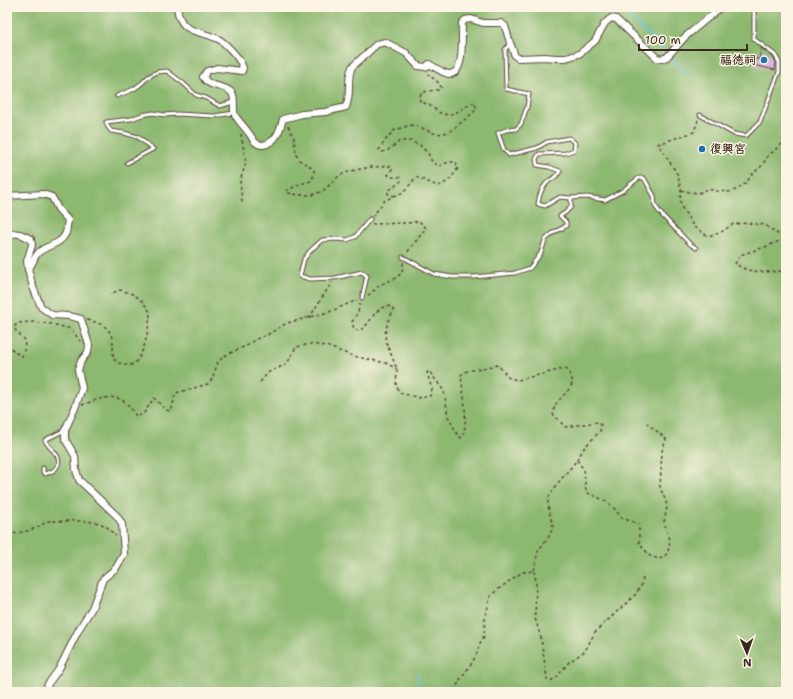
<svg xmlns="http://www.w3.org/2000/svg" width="793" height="699" font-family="'Shantell Sans','LXGW WenKai TC',sans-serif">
<rect width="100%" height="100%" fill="#fcf5e5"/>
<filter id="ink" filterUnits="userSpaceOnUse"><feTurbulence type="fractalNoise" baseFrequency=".025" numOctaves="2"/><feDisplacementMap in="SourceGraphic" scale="8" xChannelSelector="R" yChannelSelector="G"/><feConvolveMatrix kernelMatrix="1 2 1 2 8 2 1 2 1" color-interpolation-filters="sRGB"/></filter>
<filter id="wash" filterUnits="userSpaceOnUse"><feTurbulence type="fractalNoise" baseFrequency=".012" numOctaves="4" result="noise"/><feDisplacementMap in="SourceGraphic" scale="16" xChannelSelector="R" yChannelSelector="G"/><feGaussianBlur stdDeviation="0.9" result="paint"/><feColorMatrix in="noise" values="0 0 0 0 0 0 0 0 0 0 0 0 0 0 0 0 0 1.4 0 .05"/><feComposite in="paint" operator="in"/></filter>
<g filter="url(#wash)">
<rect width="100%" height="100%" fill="#f4dcbd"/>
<!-- forest -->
<rect fill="#8cb86f" stroke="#647146" x="7" y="7" width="779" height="685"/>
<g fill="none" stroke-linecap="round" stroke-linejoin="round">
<!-- stream -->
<g stroke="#55c0cf" stroke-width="2">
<polyline points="621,7 621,9 656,42 688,75"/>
<polyline points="418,673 419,692"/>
</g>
</g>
<g id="blocks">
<!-- building -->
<polygon fill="#cfa2d6" points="761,48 773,57 776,62 775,70 753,65 756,58 759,60"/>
</g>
</g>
<g filter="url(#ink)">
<use href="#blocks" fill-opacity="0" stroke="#574536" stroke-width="1"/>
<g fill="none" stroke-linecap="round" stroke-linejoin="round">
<defs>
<g id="service">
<path d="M510,43L505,50L506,89L529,94L527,107L521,124L516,129L506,130L498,133L504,150L509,155L537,148L547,142L569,138L575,143L574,150L566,153L539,154L536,159L537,165L549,167L560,171C557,177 555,177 550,180C542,186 539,195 538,204L545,206L560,197L571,198L587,197L605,200L624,190L627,187L639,178H644L654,196L655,206L661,214L690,244L696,248"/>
<polyline points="117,96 134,89 142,83 148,77 157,72 167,71 183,83 196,95 206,98 220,106 233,102"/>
<polyline points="700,115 734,134 746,136 760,122 779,72 779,62 775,55 754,39 754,7"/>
<polyline points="127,163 153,149 138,137 124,133 111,131 108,127 106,122 131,119 142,115 153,113 165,115 177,114 214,116 234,113"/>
<polyline points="403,257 434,274 452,277 474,277 515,273 530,268 541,253 545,240 553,233 566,226 566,222 560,216 565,213 571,207 571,198"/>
<polyline points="362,298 367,276 362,272 335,278 310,279 300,276 304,259 311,250 322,240 336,239 347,240 355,237 370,219"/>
<path d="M43,468V472L45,474C51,472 55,471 58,465C62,454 48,449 45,440L65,430"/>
</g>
<g id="minor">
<path d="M177,7C180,36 201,29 220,40C225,43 236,55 239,60C241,62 242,66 243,68L242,71L217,68L207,71L203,77C210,89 225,84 232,93C236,99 232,108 235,115C238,121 244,126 248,132C251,135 252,139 255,142C257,144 261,145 263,145C276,143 280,130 283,119L302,114L325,112L346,107C352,93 346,79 352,67L377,44L385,42L406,53L418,66L426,67L429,64C435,67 442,73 449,74C466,75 461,33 462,23L465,20L471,19L483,23H501L505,26L510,43L515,56L518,58L545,57L556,58H566L579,54L595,41L605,23L611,18L616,19L657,58L662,59L667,57L685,37L721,7"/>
<path d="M7,196L43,194L52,197L58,209L68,220C67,224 67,229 66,233C60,246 47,244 38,253C33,258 33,265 28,269L33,287L41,307L52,315L69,316L81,319L89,345L88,352L81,361L78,370L82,388L75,408L65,430V439L75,456L76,470L79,480L117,516L122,524L124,554L116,568L103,579L92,608L79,629L59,669L48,684L45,692"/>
<path d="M7,240L12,234C19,232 24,236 31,239L32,245L27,261L28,269"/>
</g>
</defs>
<!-- service casing -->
<use href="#service" stroke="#574536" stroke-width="5"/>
<!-- minor casing -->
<use href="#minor" stroke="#574536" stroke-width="8"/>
<!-- path -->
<g stroke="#574536" stroke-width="1.5" stroke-dasharray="3 3" stroke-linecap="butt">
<polyline points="783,72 785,72 786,75"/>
<polyline points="698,120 694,132 658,144 678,175 681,190 680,201 682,208 694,227 708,236 720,233 733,224 748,223 765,225 785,239 762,248 740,255 735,264 747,270 762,272 786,271"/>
<polyline points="288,126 294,138 296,153 299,160 308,165 314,170 314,175 311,181 300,184 286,191 288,193 301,195 312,195 323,191 340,175 351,171 371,167 391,166 392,169 388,175 390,177 400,177 401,181 388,191 388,194 394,196 384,201 373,216"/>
<polyline points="241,134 246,163 240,181 242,202"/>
<polyline points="681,190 690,192 699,193 708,189 716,191 731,192 739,188 746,183 753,173 760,168 768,156 782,144 786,129"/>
<path d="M394,196L404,192L416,177L438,186C448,183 453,176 458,168L456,162H449L439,166L432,162L429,155L421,146L411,141H400L387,151L382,152L379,150L384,142L393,131L407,126L415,125L436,134L445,133L452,130L475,111L476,107L474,102L457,112L448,115L440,113L429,105L420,101L419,97L422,93L427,91L439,90L441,88L440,84L428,74"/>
<polyline points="372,224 408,223 419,221 426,228 406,254"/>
<path d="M368,295C373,293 375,288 380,285C390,279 404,280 403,262"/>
<path d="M360,303L358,312L352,322L354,329L359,331C368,326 372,315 380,309C382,307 386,307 389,306L394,310L388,321L385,334L386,342L397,369L396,386L400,393L420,398L430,396L432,389L427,373L429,371L444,391L448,416L458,436L462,438C469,421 463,393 461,375L467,371L498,365L509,378L518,380L563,369L568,370L573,382L570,388L555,405L553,414L565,427L598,422L601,425L600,431L584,448L577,460L558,483L548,498V506L553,527L550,535L538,551L534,571L523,572L512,579L491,595L485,618L484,636L480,643L477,653L472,663L459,681L455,692"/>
<polyline points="309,318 332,282"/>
<path d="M87,320C112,325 114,335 113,358C116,362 118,363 123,364C127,365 130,366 133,364C144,359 150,323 150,312L143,302L133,294L120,290L110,294"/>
<polyline points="7,344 16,353 22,356 24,353 25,340 16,331 14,327 18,323 33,322 52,324 71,329 81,342"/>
<polyline points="260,382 269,372 287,364 296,347 310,344 326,346 353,356 386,363 397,369"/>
<path d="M82,405C96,400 115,391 127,404C131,408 133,412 137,417L144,413L154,398L166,410L171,411C174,405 173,399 176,393L208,384L212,379L218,362L224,356L248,345L256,339L267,335L287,323L329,312L357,300"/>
<polyline points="577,460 584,470 586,492 606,501 613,507 622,518 639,524 639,543 650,556 659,559 664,557 668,552 670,540 664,522 667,507 666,501 660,488 662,451 666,439 647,423"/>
<polyline points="8,535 22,532 31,530 49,521 85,521 100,523 107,527 116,536"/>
<polyline points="534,571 536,581 535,618 541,638 547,679 550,681 556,678 569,662 585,651 595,632 635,595 641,586 643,578"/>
</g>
<!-- service -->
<use href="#service" stroke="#fff" stroke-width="3"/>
<!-- minor -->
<use href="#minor" stroke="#fff" stroke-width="6"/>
</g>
</g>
<!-- markers -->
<g fill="#1f6fb2" stroke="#fcf5e5" stroke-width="1.5">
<circle cx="764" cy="60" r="4"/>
<circle cx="702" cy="149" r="4"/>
</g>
<g text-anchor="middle" stroke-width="3" stroke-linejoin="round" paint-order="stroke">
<!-- poi labels -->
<g font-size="12" font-weight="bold" fill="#3b2a1e" stroke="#fcf5e5" text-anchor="end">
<text x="756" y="64">福德祠</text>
<text x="710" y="153" text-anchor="start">復興宮</text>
</g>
</g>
<!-- margin -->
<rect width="793" height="699" fill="none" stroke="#fcf5e5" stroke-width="24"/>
<!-- north arrow -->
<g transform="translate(747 653) rotate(178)" stroke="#fcf5e5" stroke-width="3" paint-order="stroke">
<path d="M0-3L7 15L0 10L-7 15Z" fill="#3b2a1e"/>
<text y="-6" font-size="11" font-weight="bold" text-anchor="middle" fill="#3b2a1e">N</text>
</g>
<!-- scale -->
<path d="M639 44v6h108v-6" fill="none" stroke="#3b2a1e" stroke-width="2"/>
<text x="645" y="44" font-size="12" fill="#3b2a1e" stroke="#fcf5e5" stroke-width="3" paint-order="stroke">100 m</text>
</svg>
